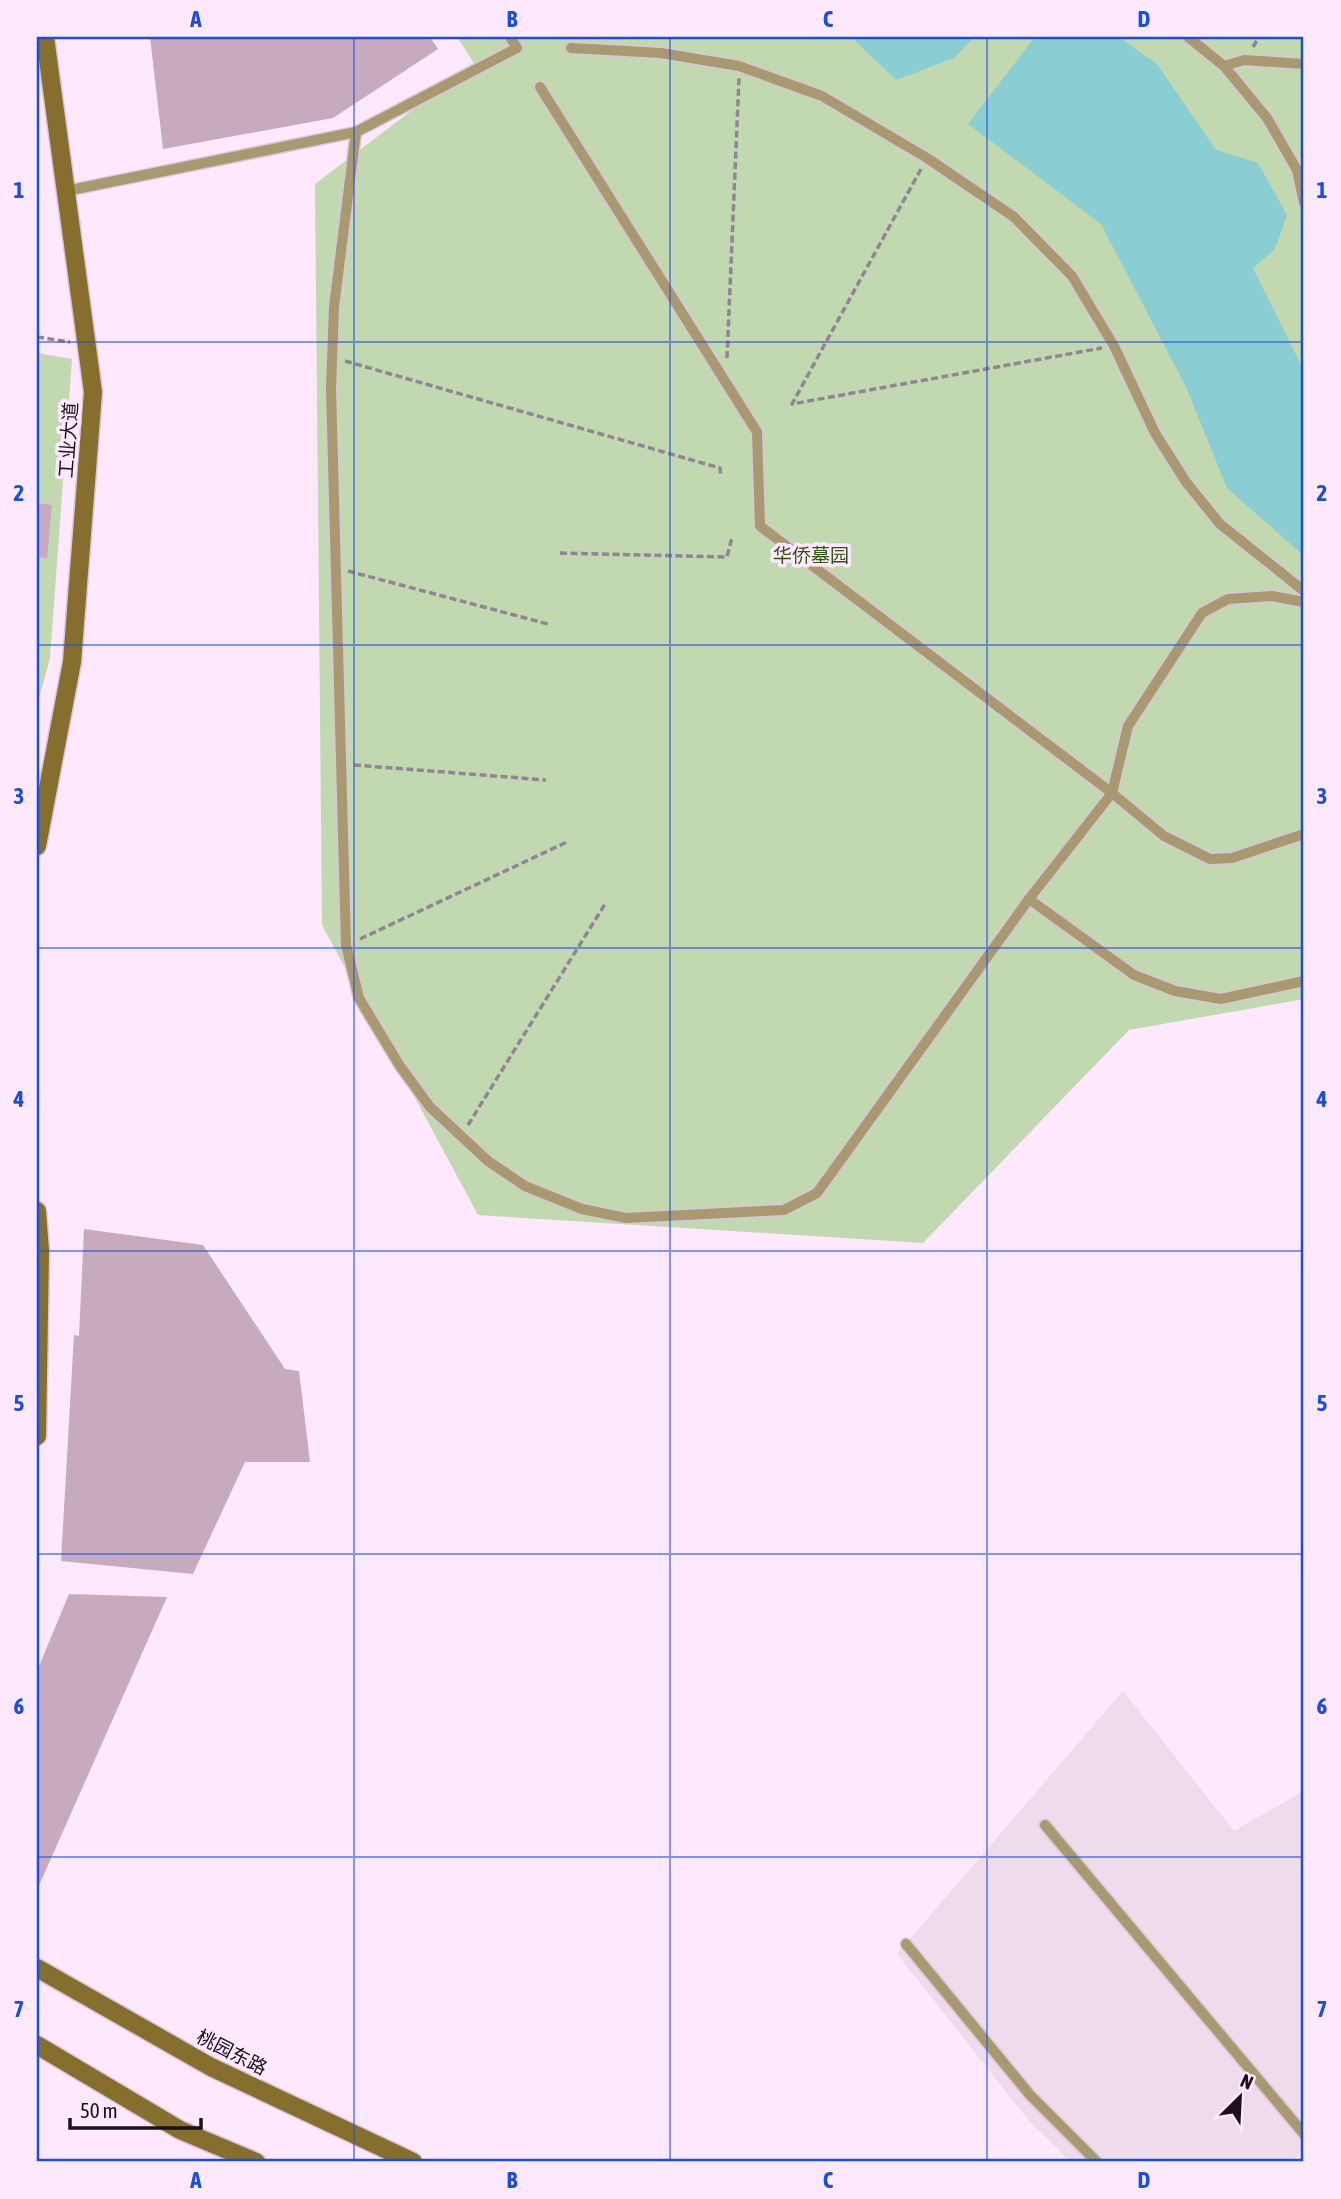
<svg xmlns="http://www.w3.org/2000/svg" width="1341" height="2199" font-family="'Asap Condensed','Noto Sans SC',sans-serif">
<rect width="100%" height="100%" fill="#fde8fd"/>
<!-- industrial -->
<polygon fill="#eedbec" points="1123,1691 1234,1831 1304,1791 1304,2147 1292,2162 1071,2162 1029,2121 897,1954"/>
<!-- green -->
<g fill="#c1d8b1">
<polygon points="457,37 1304,37 1304,999 1129,1030 923,1243 478,1215 322,925 315,184 474,63"/>
<polygon points="37,353 72,359 50,658 37,706"/>
</g>
<!-- water -->
<g fill="#8aced4">
<polygon points="851,37 974,37 954,58 896,80"/>
<polygon points="1035,37 1119,37 1157,64 1216,150 1258,163 1287,215 1275,249 1253,268 1304,371 1304,556 1227,488 1186,387 1101,224 968,124"/>
</g>
<!-- building -->
<g fill="#c7aabe">
<polygon points="150,37 430,37 438,49 333,118 163,149"/>
<polygon points="37,503 52,505 47,558 37,557"/>
<polygon points="84,1229 203,1245 285,1369 299,1371 310,1462 245,1462 193,1574 61,1561 74,1335 79,1336"/>
<polygon points="69,1594 167,1597 37,1890 37,1671"/>
</g>
<g fill="none" stroke-linecap="round" stroke-linejoin="round">
<defs>
<g id="lane">
<polyline points="1188,37 1224,66 1267,118 1297,170 1304,203"/>
<polyline points="571,48 661,53 739,66 822,96 927,158 1014,217 1072,276 1114,346 1155,433 1186,482 1220,524 1304,591"/>
<polyline points="1224,66 1244,60 1304,64"/>
<polyline points="540,87 757,432 760,526 1112,793 1164,836 1210,859 1232,858 1304,834"/>
<polyline points="356,132 334,307 331,388 346,945 359,998 400,1066 430,1107 488,1161 525,1186 582,1209 626,1218 784,1210 817,1193 1029,899 1112,793 1128,726 1202,613 1228,599 1272,596 1304,602"/>
<polyline points="66,191 356,132 517,48 510,37"/>
<polyline points="1029,899 1134,975 1175,991 1221,999 1304,981"/>
<polyline points="1045,1825 1304,2134"/>
<polyline points="906,1944 1030,2095 1097,2162"/>
</g>
<g id="secondary">
<polyline points="37,846 72,662 93,392 45,37"/>
<polyline points="37,1211 40,1251 37,1436"/>
<polyline points="37,1968 211,2067 413,2162"/>
<polyline points="37,2045 180,2130 256,2162"/>
</g>
</defs>
<!-- lane casing -->
<use href="#lane" stroke="#d9c6d9" stroke-width="13"/>
<!-- secondary casing -->
<use href="#secondary" stroke="#d9c6d9" stroke-width="21"/>
<!-- path -->
<g stroke="#938493" stroke-width="3.5" stroke-dasharray="7 3.5" stroke-linecap="butt">
<polyline points="1253,47 1259,37"/>
<polyline points="921,169 792,404 1102,348"/>
<polyline points="37,337 70,342"/>
<polyline points="727,358 739,78"/>
<polyline points="345,361 720,468 721,477"/>
<polyline points="560,553 727,557 732,537"/>
<polyline points="348,571 548,624"/>
<polyline points="354,765 546,780"/>
<polyline points="360,939 567,842"/>
<polyline points="468,1125 605,904"/>
</g>
<!-- lane -->
<use href="#lane" stroke="#a99971" stroke-width="10"/>
<!-- secondary -->
<use href="#secondary" stroke="#866e2e" stroke-width="18"/>
</g>
<!-- grid -->
<path fill="none" stroke="#1d4ed8" stroke-width="2" stroke-opacity="0.55" d="M354,37V2162M670,37V2162M987,37V2162M37,342H1304M37,645H1304M37,948H1304M37,1251H1304M37,1554H1304M37,1857H1304"/>
<g text-anchor="middle" stroke-width="7" stroke-linejoin="round" paint-order="stroke">
<!-- street labels -->
<g font-size="19" fill="#1a111a" stroke="#fde8fd">
<text transform="translate(68 440) rotate(-86)" y="7">工业大道</text>
<text transform="translate(232 2052) rotate(27)" y="7">桃园东路</text>
</g>
<!-- park labels -->
<g font-size="19" fill="#325211" stroke="#fde8fd">
<text x="811" y="562">华侨墓园</text>
</g>
</g>
<!-- border -->
<rect width="1341" height="2199" fill="none" stroke="#fde8fd" stroke-width="77"/>
<!-- north arrow -->
<g transform="translate(1240 2097) rotate(24)" stroke="#fde8fd" stroke-width="5" paint-order="stroke">
<path d="M0-5L12 26L0 18L-12 26Z" fill="#1a111a"/>
<text y="-10" font-size="19" font-weight="bold" text-anchor="middle" fill="#1a111a">N</text>
</g>
<!-- scale -->
<path d="M70 2118v10h131v-10" fill="none" stroke="#1a111a" stroke-width="3.5"/>
<text x="80" y="2118" font-size="21" fill="#1a111a" stroke="#fde8fd" stroke-width="5" paint-order="stroke">50 m</text>
<rect x="38" y="38" width="1264" height="2122" fill="none" stroke="#1d4ed8" stroke-width="2.5"/>
<g font-size="23" text-anchor="middle" font-weight="bold" fill="#1d4ed8">
<text x="196" y="27">A</text>
<text x="512" y="27">B</text>
<text x="828" y="27">C</text>
<text x="1144" y="27">D</text>
<text x="19" y="198">1</text>
<text x="1322" y="198">1</text>
<text x="19" y="501">2</text>
<text x="1322" y="501">2</text>
<text x="19" y="804">3</text>
<text x="1322" y="804">3</text>
<text x="19" y="1107">4</text>
<text x="1322" y="1107">4</text>
<text x="19" y="1411">5</text>
<text x="1322" y="1411">5</text>
<text x="19" y="1714">6</text>
<text x="1322" y="1714">6</text>
<text x="19" y="2017">7</text>
<text x="1322" y="2017">7</text>
<text x="196" y="2188">A</text>
<text x="512" y="2188">B</text>
<text x="828" y="2188">C</text>
<text x="1144" y="2188">D</text>
</g>
</svg>
